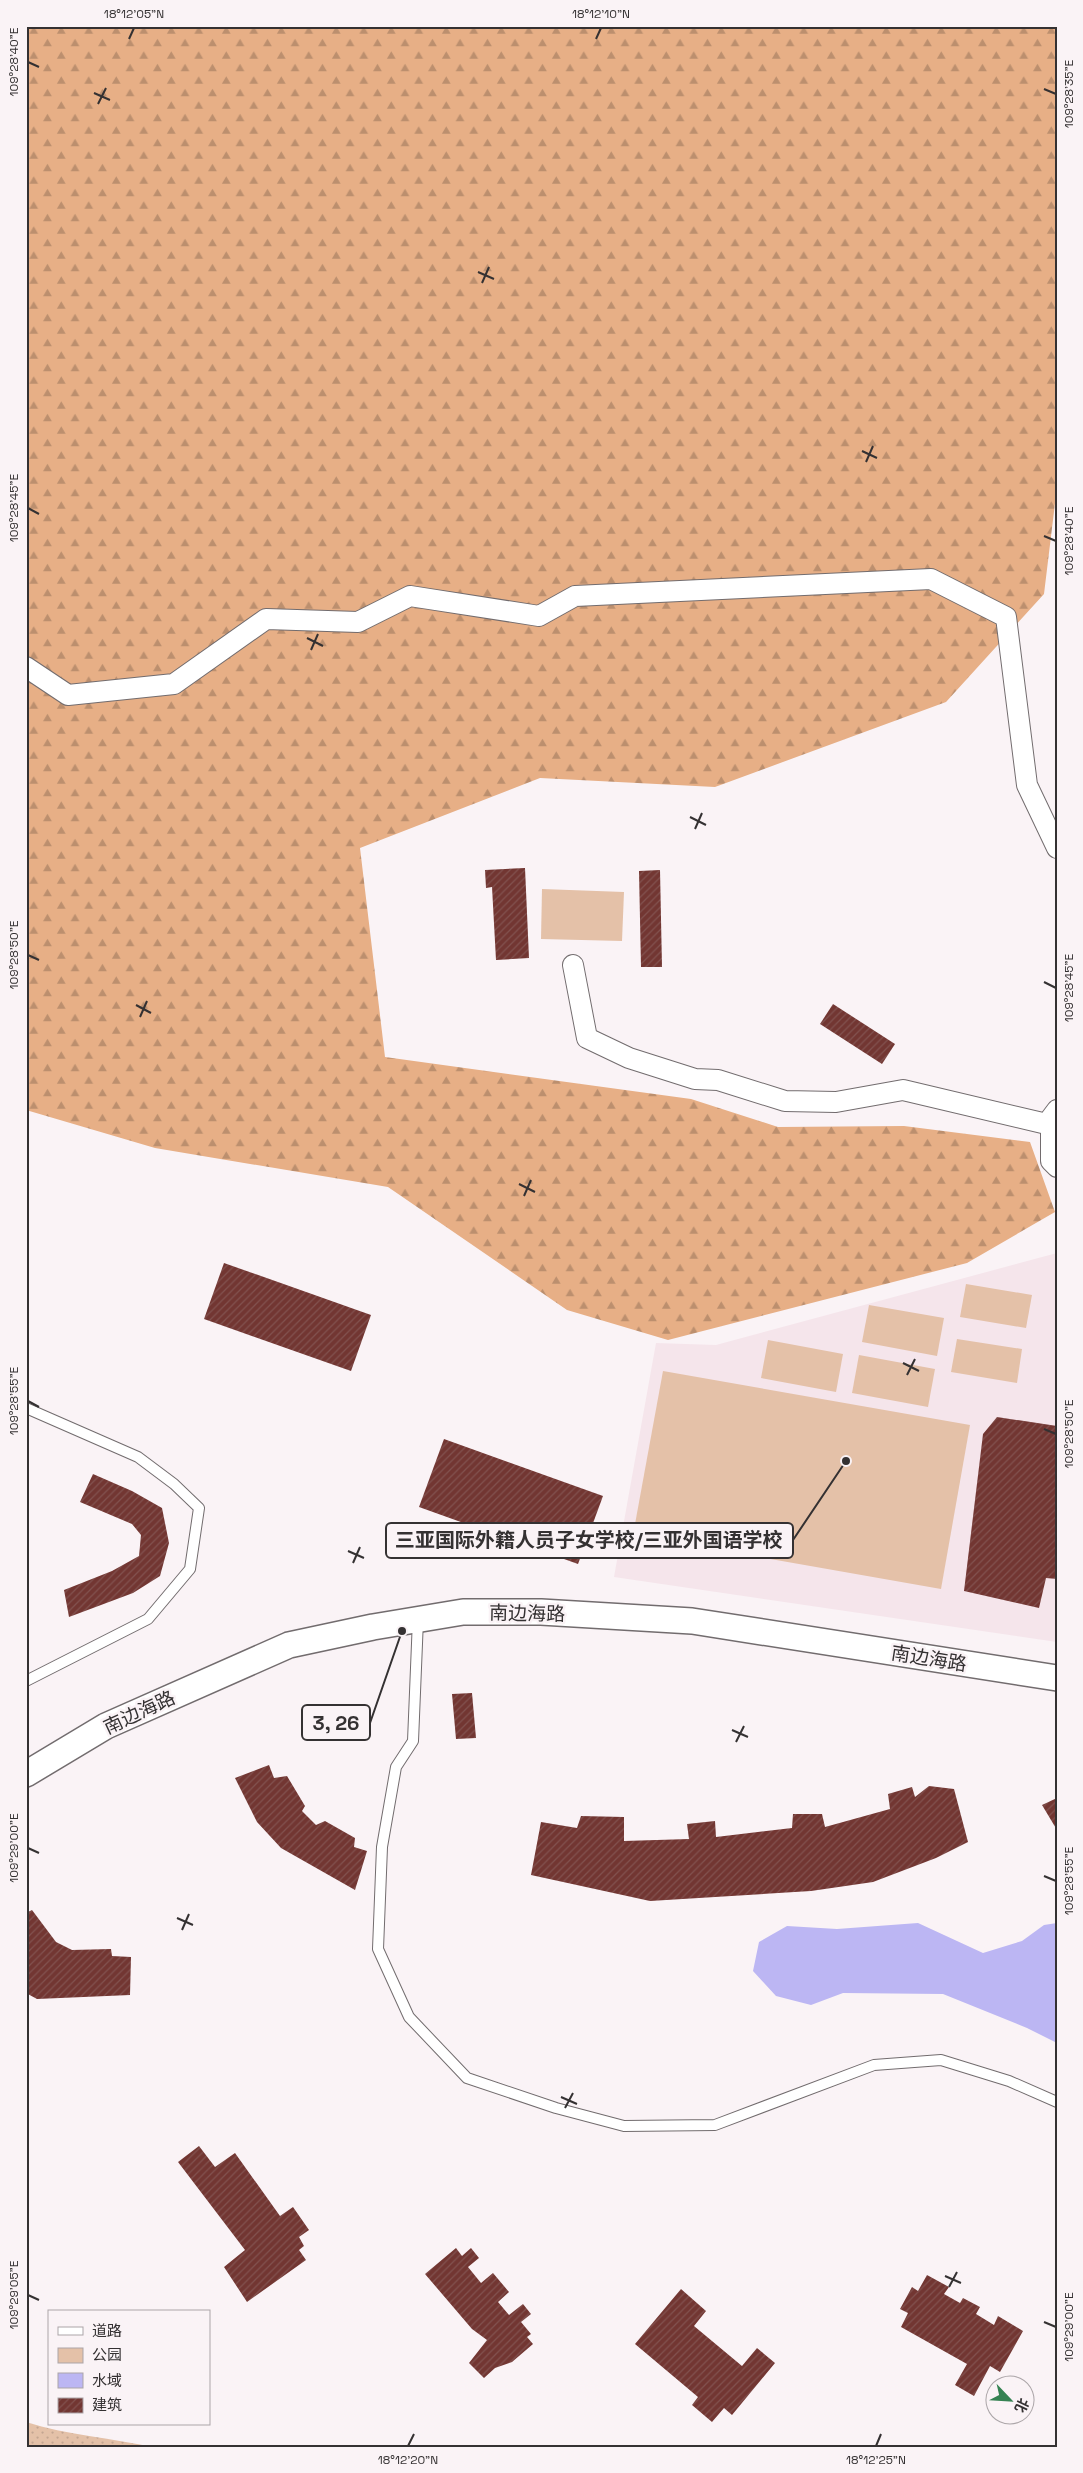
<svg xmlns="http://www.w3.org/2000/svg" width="1083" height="2473" font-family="'Space Grotesk','Noto Sans SC',sans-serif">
<defs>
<pattern id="grass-dots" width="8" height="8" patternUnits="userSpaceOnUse" patternTransform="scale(1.25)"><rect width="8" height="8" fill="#e4c1a8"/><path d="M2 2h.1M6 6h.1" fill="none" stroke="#c4a691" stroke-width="1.8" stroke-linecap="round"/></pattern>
<pattern id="forest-firs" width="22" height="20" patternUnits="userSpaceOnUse" patternTransform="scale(1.25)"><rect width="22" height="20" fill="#e7af86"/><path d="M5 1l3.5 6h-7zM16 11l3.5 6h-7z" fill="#bc8f6e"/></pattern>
<pattern id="building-hatch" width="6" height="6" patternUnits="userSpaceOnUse" patternTransform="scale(1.25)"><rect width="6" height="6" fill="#723632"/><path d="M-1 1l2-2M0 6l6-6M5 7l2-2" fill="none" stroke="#82524f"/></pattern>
</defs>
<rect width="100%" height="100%" fill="#faf3f6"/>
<!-- built -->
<polygon fill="#f5e5eb" points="1057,1253 1057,1642 614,1577 656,1343 716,1345"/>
<!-- grass -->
<path fill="url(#grass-dots)" d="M26,2422C67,2435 111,2438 153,2447H26Z"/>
<!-- forest -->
<polygon fill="url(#forest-firs)" points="26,26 1057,26 1057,487 1044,594 946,702 715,787 540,778 360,848 385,1057 691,1099 778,1127 904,1126 1030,1142 1055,1212 967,1263 668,1340 567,1310 388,1187 155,1148 26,1110"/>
<!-- park -->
<g fill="#e4c1a8">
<polygon points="542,889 624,892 622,941 541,939"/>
<polygon points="966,1284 1032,1295 1026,1328 960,1317"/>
<polygon points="869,1305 944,1318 937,1356 862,1342"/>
<polygon points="957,1339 1022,1349 1017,1383 951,1372"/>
<polygon points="768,1340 843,1354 836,1392 761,1378"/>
<polygon points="859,1355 935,1369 928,1407 852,1393"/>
<polygon points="663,1371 970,1425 941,1589 633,1535"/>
</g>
<!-- water -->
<polygon fill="#bcb6f3" points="918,1923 983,1953 1022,1941 1044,1925 1057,1923 1057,2043 1027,2028 943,1994 843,1993 811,2005 776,1996 753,1971 759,1942 787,1926 837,1929"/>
<!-- building -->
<g fill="url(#building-hatch)">
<polygon points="525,868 529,958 496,960 492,887 486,888 485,870"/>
<polygon points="660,870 662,967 641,967 639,871"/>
<polygon points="833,1004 895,1044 882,1064 820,1024"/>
<polygon points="224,1263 371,1315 351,1371 204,1319"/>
<polygon points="997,1417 1057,1426 1057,1579 1046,1578 1039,1608 964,1591 983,1434"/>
<polygon points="444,1439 603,1496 578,1564 419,1507"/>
<polygon points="93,1474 132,1491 162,1508 169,1543 160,1576 133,1593 69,1617 64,1590 112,1571 139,1556 141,1535 132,1524 80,1502"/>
<polygon points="472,1693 476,1738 456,1739 452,1694"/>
<polygon points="269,1765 274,1778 287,1776 305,1806 302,1811 316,1825 325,1821 355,1838 354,1847 367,1851 355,1890 281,1848 257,1822 235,1778"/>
<polygon points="929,1786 954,1789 968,1842 936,1858 873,1882 811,1891 650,1901 531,1875 541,1822 577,1828 581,1816 624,1817 624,1841 689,1839 687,1824 715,1821 716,1837 792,1828 793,1814 822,1814 825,1827 890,1809 888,1794 912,1787 915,1797"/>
<polygon points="1057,1798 1057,1830 1042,1805"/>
<polygon points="32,1910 56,1942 72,1950 111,1949 112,1956 131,1957 130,1995 37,1999 26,1993 26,1913"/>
<polygon points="199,2146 215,2167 235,2153 280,2216 293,2207 309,2230 299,2237 304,2246 299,2250 306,2260 247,2302 224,2267 245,2250 178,2162"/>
<polygon points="456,2248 462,2256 471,2248 479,2258 468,2267 481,2283 493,2273 509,2292 498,2302 509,2315 523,2304 531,2314 521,2322 531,2334 527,2337 533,2344 512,2362 495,2368 484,2378 469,2363 487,2340 472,2329 425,2274"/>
<polygon points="927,2275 949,2287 944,2294 960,2303 963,2298 980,2307 976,2314 994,2325 998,2316 1023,2331 1000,2372 990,2366 974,2396 955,2385 967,2364 901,2327 908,2313 900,2309 912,2287 918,2291"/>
<polygon points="681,2289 706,2311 694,2326 742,2366 757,2348 775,2363 732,2415 724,2408 712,2422 692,2405 698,2397 635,2344"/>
</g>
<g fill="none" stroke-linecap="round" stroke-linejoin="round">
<defs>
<g id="service">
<polyline points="26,1408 138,1457 174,1484 199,1508 190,1569 148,1619 26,1681"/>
<polyline points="418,1619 413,1741 396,1767 382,1847 378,1949 409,2017 467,2078 556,2108 624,2126 715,2125 874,2065 941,2060 1009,2081 1057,2102"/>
</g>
<g id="minor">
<polyline points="26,667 68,695 174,684 266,619 358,622 410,596 539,616 575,596 931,579 1006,617 1027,785 1057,848"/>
<polyline points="573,965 587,1038 629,1058 695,1079 718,1080 785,1101 836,1102 903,1090 1051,1125"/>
<polyline points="1057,1110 1051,1118 1051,1161 1057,1167"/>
</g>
<polyline id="tertiary" points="26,1774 106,1726 289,1645 373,1627 463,1612 541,1612 692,1621 1057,1678"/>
</defs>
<!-- service casing -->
<use href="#service" stroke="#726c6e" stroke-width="12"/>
<!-- minor casing -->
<use href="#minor" stroke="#726c6e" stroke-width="22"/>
<!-- tertiary casing -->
<use href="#tertiary" stroke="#726c6e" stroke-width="28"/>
<!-- service -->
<use href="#service" stroke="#fff" stroke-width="10"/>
<!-- minor -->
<use href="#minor" stroke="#fff" stroke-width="20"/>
<!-- tertiary -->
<use href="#tertiary" stroke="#fff" stroke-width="25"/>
</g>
<!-- ticks -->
<path fill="none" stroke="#343132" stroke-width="2" d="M129,39L134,28M596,39L601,28M28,62L39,67M1044,89L1056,94M94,93L110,100M98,104L106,88M478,272L494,279M482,283L489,267M862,451L877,458M866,462L873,446M28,508L39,514M1044,536L1056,541M307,638L323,646M311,650L318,634M690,817L706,825M695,829L702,813M28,955L39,960M1044,982L1056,988M136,1005L151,1013M140,1017L147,1001M519,1184L535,1192M524,1196L531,1180M903,1363L919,1371M907,1375L915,1359M28,1401L39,1407M1044,1429L1056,1434M348,1551L364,1558M353,1563L360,1547M732,1730L748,1737M736,1742L744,1726M28,1848L39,1853M1044,1876L1056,1881M177,1918L193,1925M182,1930L189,1914M561,2097L577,2104M565,2108L573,2093M945,2276L961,2283M949,2287L957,2272M28,2295L39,2300M1044,2322L1056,2327M408,2446L414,2434M876,2446L881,2434"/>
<g text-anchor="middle" stroke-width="5" stroke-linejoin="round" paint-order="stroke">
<!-- street labels -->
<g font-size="19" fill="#343132" stroke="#faf3f6">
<text transform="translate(527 1613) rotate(1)" y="7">南边海路</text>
<text transform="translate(929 1658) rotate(9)" y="7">南边海路</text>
<text transform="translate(139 1712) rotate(-25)" y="7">南边海路</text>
</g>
</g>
<!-- callouts -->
<path fill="none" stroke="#343132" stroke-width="2" d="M846 1461L793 1540M402 1631L370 1723"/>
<g fill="#343132" stroke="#faf3f6" stroke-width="2">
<circle cx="846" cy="1461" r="5"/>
<circle cx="402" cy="1631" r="5"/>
</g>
<g fill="#faf3f6" stroke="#343132" stroke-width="2">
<rect x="386" y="1523" width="407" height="35" rx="5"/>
<rect x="302" y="1705" width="68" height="35" rx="5"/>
</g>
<g font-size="20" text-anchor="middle" font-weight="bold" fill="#343132">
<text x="589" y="1547">三亚国际外籍人员子女学校/三亚外国语学校</text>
<text x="336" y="1730">3, 26</text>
</g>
<!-- border -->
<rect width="1083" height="2473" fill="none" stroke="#faf3f6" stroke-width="55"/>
<!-- legend -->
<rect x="48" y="2310" width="162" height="115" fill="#faf3f6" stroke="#aba5a8"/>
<rect x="58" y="2327" width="25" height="8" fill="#ffffff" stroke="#aba5a8"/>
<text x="92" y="2336" font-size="15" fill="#343132">道路</text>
<rect x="58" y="2348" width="25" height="15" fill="#e4c1a8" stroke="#aba5a8"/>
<text x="92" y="2360" font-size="15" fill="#343132">公园</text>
<rect x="58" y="2373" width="25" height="15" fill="#bcb6f3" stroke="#aba5a8"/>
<text x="92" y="2386" font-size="15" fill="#343132">水域</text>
<rect x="58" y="2398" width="25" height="15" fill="url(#building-hatch)" stroke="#aba5a8"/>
<text x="92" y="2410" font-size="15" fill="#343132">建筑</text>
<!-- north arrow -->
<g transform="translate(1010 2400) rotate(115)"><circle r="24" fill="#faf3f6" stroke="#aba5a8"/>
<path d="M0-4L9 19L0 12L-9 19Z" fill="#358252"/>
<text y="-8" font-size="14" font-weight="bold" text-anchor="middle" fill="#343132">北</text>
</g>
<rect x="28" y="28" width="1028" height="2418" fill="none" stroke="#343132" stroke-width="2"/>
<g font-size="12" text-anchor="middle" fill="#343132">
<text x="134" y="18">18°12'05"N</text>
<text x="601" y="18">18°12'10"N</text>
<text transform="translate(14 62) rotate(-90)" y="4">109°28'40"E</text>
<text transform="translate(1069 94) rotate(-90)" y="4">109°28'35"E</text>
<text transform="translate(14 508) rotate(-90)" y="4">109°28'45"E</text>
<text transform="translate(1069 541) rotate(-90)" y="4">109°28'40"E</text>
<text transform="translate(14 955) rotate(-90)" y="4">109°28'50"E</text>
<text transform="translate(1069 988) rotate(-90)" y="4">109°28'45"E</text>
<text transform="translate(14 1401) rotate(-90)" y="4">109°28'55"E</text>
<text transform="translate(1069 1434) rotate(-90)" y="4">109°28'50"E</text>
<text transform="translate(14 1848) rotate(-90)" y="4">109°29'00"E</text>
<text transform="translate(1069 1881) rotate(-90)" y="4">109°28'55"E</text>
<text transform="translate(14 2295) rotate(-90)" y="4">109°29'05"E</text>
<text transform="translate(1069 2327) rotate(-90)" y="4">109°29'00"E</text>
<text x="408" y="2464">18°12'20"N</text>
<text x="876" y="2464">18°12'25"N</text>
</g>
</svg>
